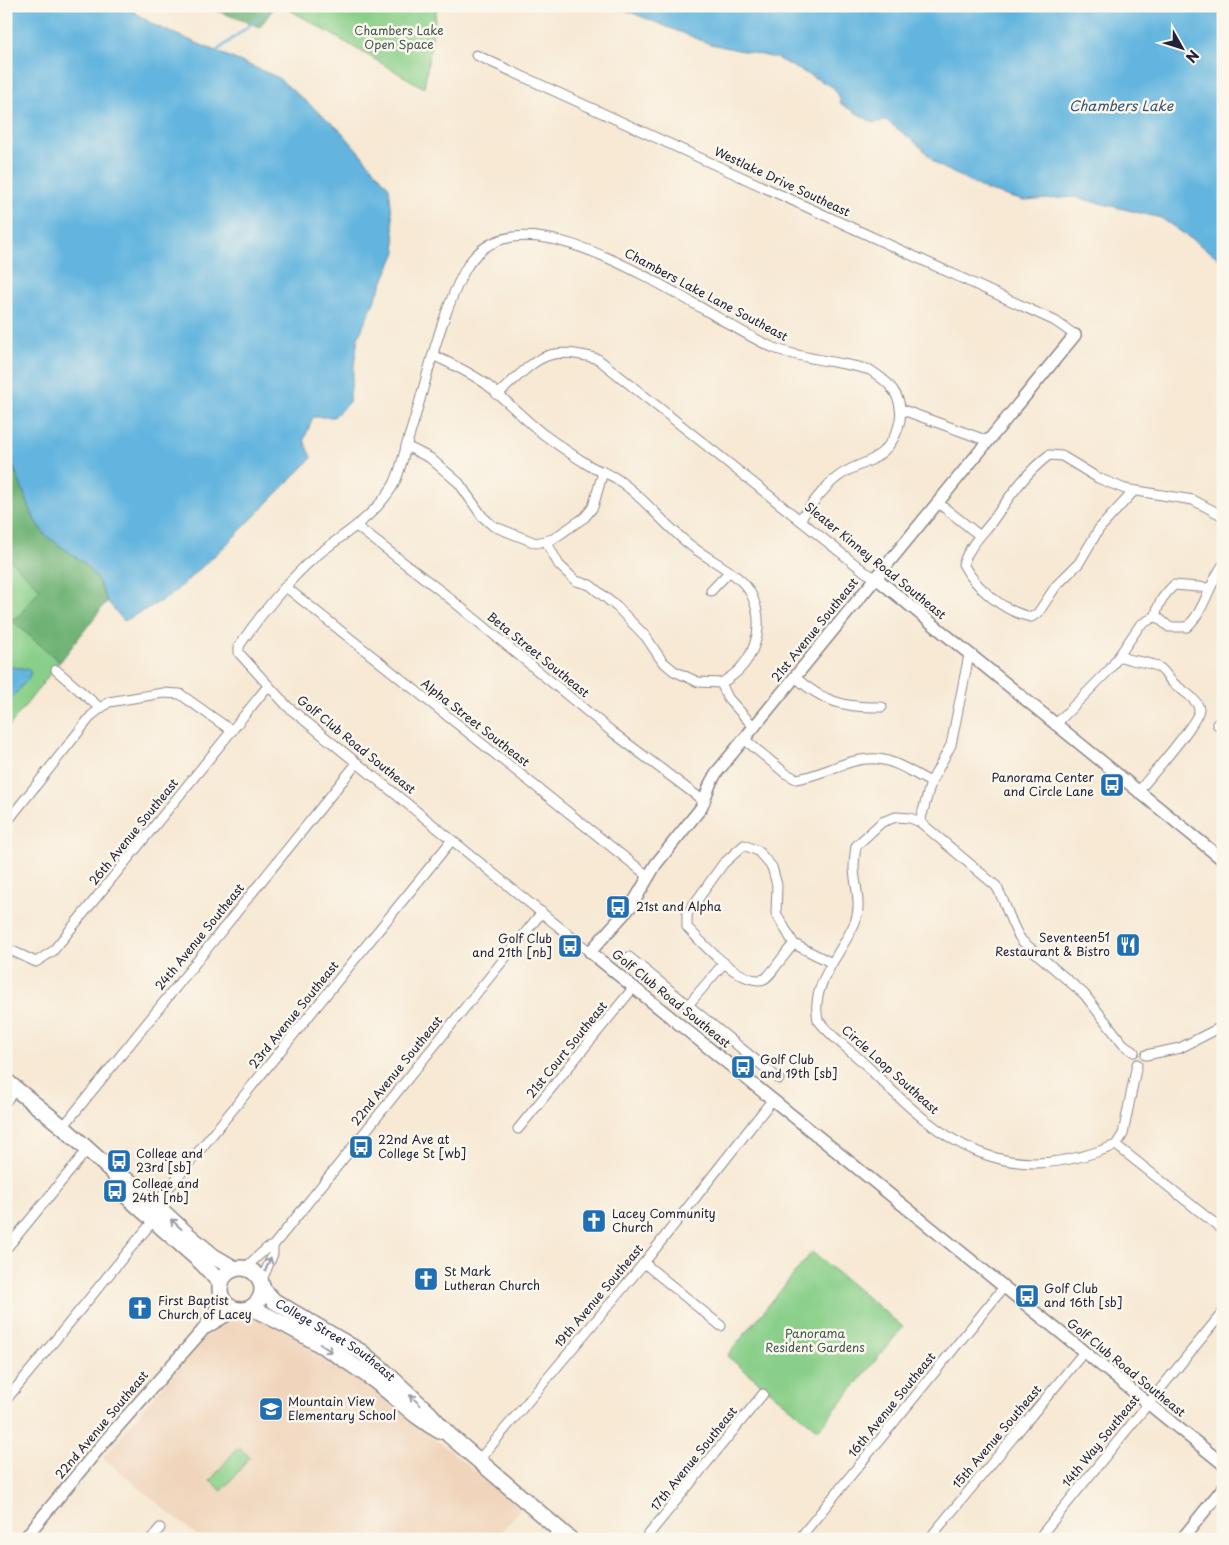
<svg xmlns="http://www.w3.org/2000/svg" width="1229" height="1545" font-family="'Playpen Sans',sans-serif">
<rect width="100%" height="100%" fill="#fbf7ec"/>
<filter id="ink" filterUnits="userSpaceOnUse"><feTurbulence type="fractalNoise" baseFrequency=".02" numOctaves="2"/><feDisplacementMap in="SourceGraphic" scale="10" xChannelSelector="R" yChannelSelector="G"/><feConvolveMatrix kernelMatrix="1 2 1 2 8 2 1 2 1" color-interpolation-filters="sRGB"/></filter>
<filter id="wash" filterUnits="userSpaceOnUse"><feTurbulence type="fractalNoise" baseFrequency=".0096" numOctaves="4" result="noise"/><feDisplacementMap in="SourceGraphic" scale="20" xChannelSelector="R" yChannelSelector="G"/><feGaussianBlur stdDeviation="1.12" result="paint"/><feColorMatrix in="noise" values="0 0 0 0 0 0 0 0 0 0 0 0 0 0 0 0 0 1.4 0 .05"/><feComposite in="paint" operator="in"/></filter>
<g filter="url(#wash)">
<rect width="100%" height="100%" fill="#f7e9d4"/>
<!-- built -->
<polygon fill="#f0d5bc" points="235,1317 253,1317 269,1321 337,1360 521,1508 496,1539 201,1539 103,1458 199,1342 216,1326"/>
<!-- green -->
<g fill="#89cf89" stroke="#567862">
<polygon points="283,6 437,6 424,88"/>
<polygon points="6,448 35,521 107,601 7,729"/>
<polygon points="812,1252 903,1327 818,1430 727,1356"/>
<polygon points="238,1447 250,1457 222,1491 210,1481"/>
</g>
<!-- forest -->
<g fill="#6eb275" stroke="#486a58">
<polygon points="204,6 275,6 260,27"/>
<polygon points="6,448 35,521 45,535 84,563 98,580 107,601 60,662 10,619 18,617 40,589 6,556"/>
</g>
<!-- water -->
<g fill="#64b5df" stroke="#436c8d">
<polygon points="6,6 125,6 154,25 277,77 341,131 389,187 396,252 358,338 349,402 334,417 313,417 304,440 312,458 226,545 170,596 124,621 107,601 98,580 84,563 45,535 35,521 6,448"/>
<polygon points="615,6 1223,6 1223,261 1161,218 1074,197 1024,201 986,190 936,164 921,147 886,120 874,123 841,104 839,96 833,87 776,58 710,44"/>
<polygon points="12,667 28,669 31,672 28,679 6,704 6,670"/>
</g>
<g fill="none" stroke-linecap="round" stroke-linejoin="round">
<!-- stream -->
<g stroke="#64b5df" stroke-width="2.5">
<polyline points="266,12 272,6"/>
<polyline points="217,51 260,17"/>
</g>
</g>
</g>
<g filter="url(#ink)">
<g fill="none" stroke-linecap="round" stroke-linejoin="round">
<defs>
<g id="minor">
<polyline points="476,55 1055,321 1075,335"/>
<path d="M433,355C451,364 470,372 486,384C506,400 523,418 543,434C558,445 574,456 590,466C598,471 609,473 617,479C644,497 664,525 690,545C708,560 741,573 751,594C768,628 753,666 721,683"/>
<path d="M497,395C536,361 543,343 598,359L865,572L876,578"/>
<polyline points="900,409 988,441"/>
<polyline points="406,446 430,458 459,483 482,516 493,526 536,543 553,539 585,517 593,507 603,472"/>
<path d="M1134,491L1099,529L1079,563L1056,586L1038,613L1031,617C1004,612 975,587 963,564C970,545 979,538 991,523C1008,499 1025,473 1049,455L1062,456L1098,478L1125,489L1193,500L1223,516"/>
<polyline points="937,502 979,535"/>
<polyline points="356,526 442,592 611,731 705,802"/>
<polyline points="546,541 559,565 576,581 590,585 617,607 646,637 662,661 674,671 698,682 721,683"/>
<polyline points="287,588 648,876"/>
<polyline points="711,591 729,572"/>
<path d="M1156,616L1169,627H1187C1205,610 1209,584 1223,565"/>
<path d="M1156,616C1157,603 1165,594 1174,585L1210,588"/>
<path d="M1120,656C1133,663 1148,660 1160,668C1165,672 1168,678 1173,683C1180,689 1198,699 1199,709C1200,721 1148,779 1138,792"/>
<polyline points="56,670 100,708"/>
<path d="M795,677C823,702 845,708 882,707"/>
<polyline points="721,683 728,698 754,727"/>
<polyline points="1217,724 1223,729"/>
<polyline points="1055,725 1110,669 1140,625 1156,616"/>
<path d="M744,739L785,773L796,779C823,776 850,756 878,759C897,761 914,774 931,782"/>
<polyline points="920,822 931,782 951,745 969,655"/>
<polyline points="6,823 92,715 109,702 163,693 180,694 232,731"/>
<path d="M794,944C786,951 770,977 764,979C741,987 701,942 687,927V914L723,864L744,845L758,851L772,867L777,885L776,913L794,944L832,963"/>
<polyline points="6,948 36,962 53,951 268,686"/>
<path d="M590,952L288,707L239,653V646C258,618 289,579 315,557C343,534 375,517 394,484C401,470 404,452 409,437C426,384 439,318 465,270C520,170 708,321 774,348C805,360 839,361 870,370C879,376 888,382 893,390C910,414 896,445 873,459C862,465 849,468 839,476C824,486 812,505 800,519"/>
<polyline points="629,957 779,1079"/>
<polyline points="688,1005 724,963"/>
<path d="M1134,1052L1123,1044L1084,994L1022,941C1010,925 1007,904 996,886L920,822L910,818L896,817L882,822L856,846C855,853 854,861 854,869C855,886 862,905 855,922C842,954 810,983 818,1020C832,1038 852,1051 868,1067C945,1145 1003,1190 1116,1145L1123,1134L1137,1064"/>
<polyline points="1146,1055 1180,1048 1223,1026"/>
<polyline points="6,1101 16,1089"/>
<polyline points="63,1127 357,763"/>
<polyline points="518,1129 634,987"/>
<polyline points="1116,1145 1223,1230"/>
<polyline points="155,1205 452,840"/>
<polyline points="6,1249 88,1149"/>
<polyline points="644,1263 721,1326"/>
<polyline points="245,1268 267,1248 273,1246 542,912"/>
<polyline points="261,1282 273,1254 273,1246"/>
<polyline points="6,1400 153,1221"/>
<polyline points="479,1460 644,1263 773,1099"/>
<polyline points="151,1539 160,1528"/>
<polyline points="551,1539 559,1530"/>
<polyline points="645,1539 763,1394"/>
<polyline points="799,1539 1004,1287"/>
<polyline points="929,1539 1084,1352"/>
<polyline points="1038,1539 1223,1312"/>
</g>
<g id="tertiary">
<polyline points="1075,335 717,772 711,782 701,808 656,864 632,905 590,952 1223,1464"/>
<polyline points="876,578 1223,860"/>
<polyline points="206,1328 236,1310"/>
<polyline points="24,1539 105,1441 202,1331 222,1299"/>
<polyline points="1182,1539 1223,1488"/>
</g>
<g id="primary">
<polyline points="6,1081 63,1127 114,1173 132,1183 187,1234 213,1256 235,1269"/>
<polyline points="114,1173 123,1193 203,1264 221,1284"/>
<circle cx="241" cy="1289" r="21"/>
<path id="s1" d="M263,1289L274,1301L361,1352L381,1368L429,1413L449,1435L570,1539"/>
<path d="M252,1308C293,1328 333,1350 371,1378C395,1395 413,1417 440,1431"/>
</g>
</defs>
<!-- minor casing -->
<use href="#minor" stroke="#8c8688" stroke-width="11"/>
<!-- tertiary casing -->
<use href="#tertiary" stroke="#8c8688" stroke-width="14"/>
<!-- primary casing -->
<use href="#primary" stroke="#8c8688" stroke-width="18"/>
<!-- minor -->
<use href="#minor" stroke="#fff" stroke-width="9"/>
<!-- tertiary -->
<use href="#tertiary" stroke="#fff" stroke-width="11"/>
<!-- primary -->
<use href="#primary" stroke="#fff" stroke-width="15"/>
</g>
<!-- one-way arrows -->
<defs><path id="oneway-shaft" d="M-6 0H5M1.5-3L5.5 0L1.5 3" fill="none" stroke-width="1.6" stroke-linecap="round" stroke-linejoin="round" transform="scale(1.25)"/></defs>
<g stroke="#9c9ca7">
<use href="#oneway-shaft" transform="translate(176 1224) rotate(-138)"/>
<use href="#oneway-shaft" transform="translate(268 1264) rotate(-67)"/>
<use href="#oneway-shaft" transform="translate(326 1348) rotate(32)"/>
<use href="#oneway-shaft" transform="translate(415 1400) rotate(-137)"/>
</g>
</g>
<!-- icons -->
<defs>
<symbol id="bus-square" viewBox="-11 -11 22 22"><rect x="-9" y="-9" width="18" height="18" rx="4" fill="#1f6fb2" stroke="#fbf7ec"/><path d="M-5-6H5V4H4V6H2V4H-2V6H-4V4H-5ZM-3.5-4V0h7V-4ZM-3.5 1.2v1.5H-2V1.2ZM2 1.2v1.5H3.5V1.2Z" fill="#fff"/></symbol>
<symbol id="restaurant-square" viewBox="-11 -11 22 22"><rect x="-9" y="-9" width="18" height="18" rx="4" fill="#1f6fb2" stroke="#fbf7ec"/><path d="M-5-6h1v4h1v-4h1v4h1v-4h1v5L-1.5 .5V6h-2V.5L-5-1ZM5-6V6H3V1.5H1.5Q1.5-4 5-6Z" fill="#fff"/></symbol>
<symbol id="church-square" viewBox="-11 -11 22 22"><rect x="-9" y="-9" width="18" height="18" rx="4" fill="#1f6fb2" stroke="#fbf7ec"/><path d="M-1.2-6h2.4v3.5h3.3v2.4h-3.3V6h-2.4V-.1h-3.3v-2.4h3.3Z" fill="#fff"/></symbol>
<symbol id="school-square" viewBox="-11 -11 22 22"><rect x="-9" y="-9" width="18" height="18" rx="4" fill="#1f6fb2" stroke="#fbf7ec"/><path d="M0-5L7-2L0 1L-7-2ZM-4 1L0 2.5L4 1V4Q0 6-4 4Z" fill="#fff"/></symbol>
</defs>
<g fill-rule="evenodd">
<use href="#bus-square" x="1098" y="771" width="28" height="28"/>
<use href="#bus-square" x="604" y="893" width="28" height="28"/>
<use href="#restaurant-square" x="1114" y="931" width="28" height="28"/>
<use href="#bus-square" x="556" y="932" width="28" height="28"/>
<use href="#bus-square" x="729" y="1053" width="28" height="28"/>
<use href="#bus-square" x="347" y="1133" width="28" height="28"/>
<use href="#bus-square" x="105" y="1147" width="28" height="28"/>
<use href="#bus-square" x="101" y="1177" width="28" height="28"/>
<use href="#church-square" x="580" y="1207" width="28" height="28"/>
<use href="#church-square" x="412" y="1265" width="28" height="28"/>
<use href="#bus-square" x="1013" y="1282" width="28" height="28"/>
<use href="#church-square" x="126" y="1294" width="28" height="28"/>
<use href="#school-square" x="257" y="1395" width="28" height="28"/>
</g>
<g text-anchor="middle" stroke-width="5" stroke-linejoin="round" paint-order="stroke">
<!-- park labels -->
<g font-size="12" fill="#415652" stroke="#fbf7ec">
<text x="399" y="35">Chambers Lake<tspan x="399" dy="14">Open Space</tspan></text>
<text x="815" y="1338">Panorama<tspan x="815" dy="14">Resident Gardens</tspan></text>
</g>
<!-- street labels -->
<g font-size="12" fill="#22223b" stroke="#fbf7ec">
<text transform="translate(782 182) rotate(25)" y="4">Westlake Drive Southeast</text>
<text transform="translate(706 295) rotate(28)" y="4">Chambers Lake Lane Southeast</text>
<text transform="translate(875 561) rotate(39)" y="4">Sleater Kinney Road Southeast</text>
<text transform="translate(815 630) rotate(-51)" y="4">21st Avenue Southeast</text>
<text transform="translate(538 655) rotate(39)" y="4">Beta Street Southeast</text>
<text transform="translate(475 723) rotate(38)" y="4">Alpha Street Southeast</text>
<text transform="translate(356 745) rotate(39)" y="4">Golf Club Road Southeast</text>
<text transform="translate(134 832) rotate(-51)" y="4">26th Avenue Southeast</text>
<text transform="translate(200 937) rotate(-51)" y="4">24th Avenue Southeast</text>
<text transform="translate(671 999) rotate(39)" y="4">Golf Club Road Southeast</text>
<text transform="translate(294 1015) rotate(-51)" y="4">23rd Avenue Southeast</text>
<text transform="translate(567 1050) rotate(-51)" y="4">21st Court Southeast</text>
<text transform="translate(890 1070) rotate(42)" y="4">Circle Loop Southeast</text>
<text transform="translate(397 1071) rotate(-51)" y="4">22nd Avenue Southeast</text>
<text transform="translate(599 1296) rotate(-50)" y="4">19th Avenue Southeast</text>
<text dy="4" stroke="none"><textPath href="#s1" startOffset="89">College Street Southeast</textPath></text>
<text transform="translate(1126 1368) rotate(39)" y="4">Golf Club Road Southeast</text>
<text transform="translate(892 1405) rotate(-51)" y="4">16th Avenue Southeast</text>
<text transform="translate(102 1425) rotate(-50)" y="4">22nd Avenue Southeast</text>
<text transform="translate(997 1437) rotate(-50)" y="4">15th Avenue Southeast</text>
<text transform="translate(1101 1441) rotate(-51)" y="4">14th Way Southeast</text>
<text transform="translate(694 1459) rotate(-51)" y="4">17th Avenue Southeast</text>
</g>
<!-- poi labels -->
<g font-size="12" fill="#22223b" stroke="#fbf7ec" text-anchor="start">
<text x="1094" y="782" text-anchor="end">Panorama Center<tspan x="1094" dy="14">and Circle Lane</tspan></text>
<text x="636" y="911">21st and Alpha</text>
<text x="1110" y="942" text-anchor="end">Seventeen51<tspan x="1110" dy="14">Restaurant &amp; Bistro</tspan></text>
<text x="552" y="943" text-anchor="end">Golf Club<tspan x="552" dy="14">and 21th [nb]</tspan></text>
<text x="760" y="1064">Golf Club<tspan x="760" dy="14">and 19th [sb]</tspan></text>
<text x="378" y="1144">22nd Ave at<tspan x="378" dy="14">College St [wb]</tspan></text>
<text x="136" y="1158">College and<tspan x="136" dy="14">23rd [sb]</tspan></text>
<text x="132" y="1188">College and<tspan x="132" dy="14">24th [nb]</tspan></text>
<text x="612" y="1218">Lacey Community<tspan x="612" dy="14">Church</tspan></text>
<text x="444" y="1276">St Mark<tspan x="444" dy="14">Lutheran Church</tspan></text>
<text x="1044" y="1293">Golf Club<tspan x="1044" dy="14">and 16th [sb]</tspan></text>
<text x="158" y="1305">First Baptist<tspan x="158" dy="14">Church of Lacey</tspan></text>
<text x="288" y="1406">Mountain View<tspan x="288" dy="14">Elementary School</tspan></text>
</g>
<!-- water labels -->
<g font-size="14" font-style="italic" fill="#395574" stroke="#fbf7ec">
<text x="1121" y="111">Chambers Lake</text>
</g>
</g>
<!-- margin -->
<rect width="1229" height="1545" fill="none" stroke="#fbf7ec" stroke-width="25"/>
<!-- north arrow -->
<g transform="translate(1182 48) rotate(129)" stroke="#fbf7ec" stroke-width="4" paint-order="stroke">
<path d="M0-4L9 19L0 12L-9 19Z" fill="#22223b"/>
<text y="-8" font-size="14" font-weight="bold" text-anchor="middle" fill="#22223b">N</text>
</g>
</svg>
